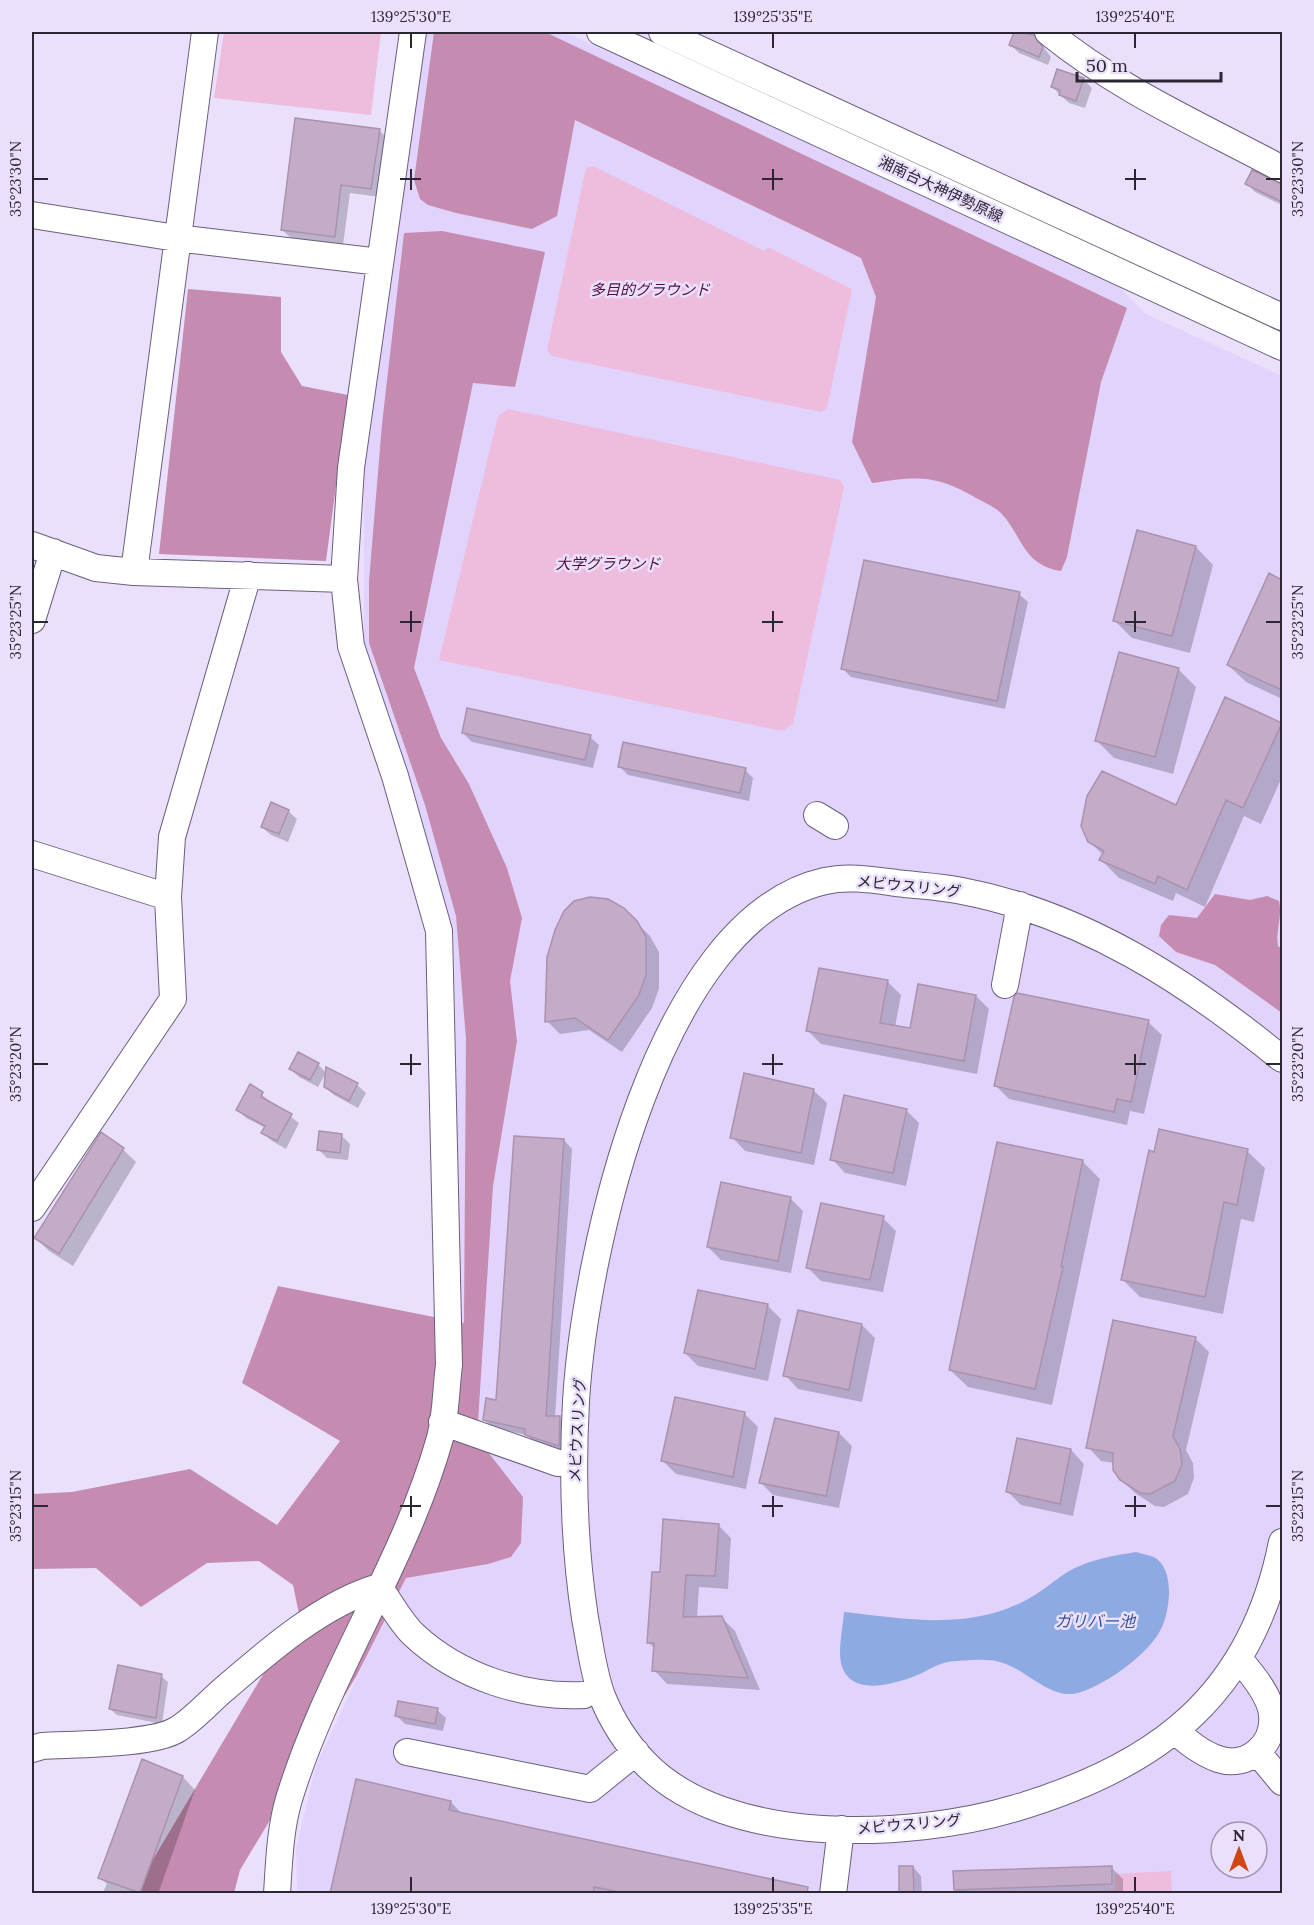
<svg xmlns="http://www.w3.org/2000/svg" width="1314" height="1925" viewBox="0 0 1314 1925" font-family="Lora,'Noto Sans JP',serif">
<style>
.built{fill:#e2d3fd;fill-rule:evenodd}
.green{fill:#eebcdc}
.forest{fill:#c58bb1}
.water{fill:#8eaae2}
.shadow{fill:#0003}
.building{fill:#c4abc8;stroke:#aa92ae;stroke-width:1.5}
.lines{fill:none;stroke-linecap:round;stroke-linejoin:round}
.minor-casing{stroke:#6b5f7d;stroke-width:28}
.minor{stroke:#fff;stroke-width:26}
.ticks{fill:none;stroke:#2b2633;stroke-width:2}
.labels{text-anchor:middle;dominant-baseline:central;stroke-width:5;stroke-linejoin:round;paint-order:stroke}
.street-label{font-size:15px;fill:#2b2633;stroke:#eae0fc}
.park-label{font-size:15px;font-style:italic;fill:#530c41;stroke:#eae0fc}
.water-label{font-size:16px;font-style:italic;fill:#345397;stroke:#eae0fc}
.neatline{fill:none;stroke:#2b2633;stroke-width:2}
.ticks-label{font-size:15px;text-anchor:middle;fill:#2b2633}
</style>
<rect width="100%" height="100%" fill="#eae0fc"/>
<path class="built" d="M418 32H564L1114 282 1146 314 1282 376V1893L297 1894 296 1848 316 1766 415 1553 459 1359 454 935 424 829 364 648V467ZM1221 1832H1257V1868H1221Z"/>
<path class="green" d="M224 32H381L371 115 214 98Z
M593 166 764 251 768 247 852 289 827 408 821 412 552 356 547 350 586 168Z
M508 409 840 480 844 487 793 724 782 731 439 660 498 416Z
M1171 1871 1172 1893H1040L1115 1890V1874Z"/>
<path class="forest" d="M434 32H545L1127 308 1101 382 1067 557 1061 571C1023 565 1023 537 1001 513 995 507 985 503 978 499 936 474 918 476 872 483L852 442 876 297 861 258 575 120 557 216 532 229 456 213 428 205 420 199 414 180Z
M442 231 545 252 515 387 473 383 414 668 441 738 469 784 507 868 522 918 510 981 517 1041 493 1186 477 1438 523 1497 521 1543 511 1557 488 1564 406 1578 357 1675 240 1870 234 1893H133L299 1614 293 1585 259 1561 207 1563 141 1607 96 1568 32 1569V1494L72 1492 190 1469 277 1525 340 1441 242 1383 278 1286 464 1323 466 1039 456 916 425 805 369 643V581L382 424 404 233Z
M188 289 281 297V352L302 386 348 395 326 561 159 554Z
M1215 894 1250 900 1267 896 1279 901C1283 917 1275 930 1278 946L1282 949V1013L1215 965 1176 952 1159 936 1161 925 1169 915 1197 918Z"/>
<path class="water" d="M1136 1552C1141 1554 1149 1555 1154 1557 1177 1570 1170 1618 1157 1636 1141 1659 1107 1683 1081 1692 1054 1702 1030 1673 1006 1664 991 1658 973 1660 957 1661 940 1661 930 1670 915 1676 891 1685 849 1697 841 1663 838 1648 843 1627 844 1612 907 1619 970 1631 1028 1599 1047 1589 1062 1572 1082 1565 1099 1558 1118 1555 1136 1552Z"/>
<path class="shadow" d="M1016 32 1033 36 1042 45 1051 57 1048 65 1019 53 1011 45Z
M1083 79 1092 88 1085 108 1069 103 1052 87Z
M379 130 388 139 380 197 350 193 343 245 291 238 282 230Z
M1247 184H1282V205L1255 192Z
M1196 547 1213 565 1190 653 1132 638 1115 621Z
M1269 575 1282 581V699L1246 682 1228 665Z
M1019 594 1028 602 1005 709 851 677 842 668Z
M1178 669 1196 687 1173 774 1114 758 1097 741Z
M1281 724 1282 777 1261 824 1244 816 1205 907 1176 893 1173 901 1119 878 1101 860 1103 855 1089 841 1177 807Z
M463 733 590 737 599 745 593 768 472 742Z
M619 766 745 770 753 778 749 801 628 775Z
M288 811 297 819 288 842 271 835 262 827Z
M623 909 650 936 659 952V989L652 1008 622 1052 589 1030 560 1034 547 1021Z
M888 982 901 995 895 1027 911 1030 976 996 989 1009 977 1074 821 1044 808 1031Z
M1148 1022 1162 1035 1144 1114 1130 1111 1127 1125 1009 1099 996 1086Z
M318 1064 326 1073 318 1087 299 1077 291 1069Z
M327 1069 357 1085 366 1093 358 1108 334 1095 325 1087Z
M250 1086 299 1123 286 1149 272 1141 263 1133 266 1128 246 1118 237 1109Z
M813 1090 827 1103 814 1165 745 1151 732 1137Z
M906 1110 919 1123 906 1186 845 1173 832 1159Z
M102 1134 112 1139 136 1162 73 1266 49 1251 36 1238Z
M341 1135 350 1144 348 1160 327 1158 318 1149Z
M564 1140 572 1149 555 1418 559 1417 568 1426 567 1453 535 1443 527 1435 493 1428 484 1420 498 1401Z
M1247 1151 1265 1168 1254 1222 1241 1219 1223 1314 1140 1297 1122 1279Z
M1083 1162 1100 1179 1052 1405 968 1387 950 1370Z
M790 1198 803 1211 791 1273 721 1260 708 1247Z
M883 1218 896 1231 883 1292 821 1281 808 1268Z
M768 1306 781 1319 768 1381 698 1366 685 1353Z
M862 1325 875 1338 862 1402 798 1389 785 1375Z
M1196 1339 1209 1352 1186 1450 1193 1463 1194 1478 1188 1494 1164 1507 1155 1506 1135 1493 1121 1479 1115 1463 1101 1461 1088 1447Z
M745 1414 758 1427 746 1489 676 1474 663 1461Z
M839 1433 852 1446 839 1508 773 1495 760 1482Z
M1071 1450 1084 1464 1073 1516 1021 1505 1008 1492Z
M718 1525 731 1538 728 1589 699 1587 697 1618H722L735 1631 760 1690 667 1684 654 1670 655 1649 648 1642 661 1574Z
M161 1676 168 1682 162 1724 117 1715 110 1709Z
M437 1710 446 1718 443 1731 405 1724 396 1715Z
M183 1777 195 1790 158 1894H102L107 1884 100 1878Z
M357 1781 451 1802 463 1815 789 1884 799 1894H331Z
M900 1867H913L921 1876 922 1894H901Z
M1111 1867 1123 1879V1894H959L955 1890Z"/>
<path class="building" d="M1014 32 1034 35 1043 47 1039 57 1009 45Z
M1057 69 1084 78 1076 101 1059 95 1060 90 1051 87Z
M295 118 380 129 371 189 341 185 335 237 281 230Z
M1252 170 1282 184V202L1245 184Z
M1137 530 1196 546 1172 636 1113 621Z
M864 560 1020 592 997 701 841 669Z
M1269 573 1282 580V690L1227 665Z
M1119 652 1179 668 1155 757 1095 741Z
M1225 697 1282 723 1243 808 1226 800 1187 890 1158 876 1155 884 1099 860 1104 851 1088 842 1081 826 1087 796 1102 771 1176 805Z
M467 708 591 735 585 760 462 733Z
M623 742 746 768 740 793 618 767Z
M271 802 289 810 279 834 261 827Z
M590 897 608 899 624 908 637 921 646 937V975L639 995 608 1040 575 1018 545 1022 547 957 555 930 564 911 574 901Z
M819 968 888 980 880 1023 910 1028 918 984 976 995 964 1061 806 1031Z
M1017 993 1149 1020 1131 1102 1117 1099 1114 1112 994 1086 1014 997Z
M298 1052 319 1063 310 1080 289 1069Z
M326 1067 358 1083 349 1101 324 1087Z
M744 1073 814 1089 801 1153 730 1138Z
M250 1084 263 1092 261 1097 292 1114 277 1141 261 1133 265 1126 236 1110Z
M844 1095 907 1109 893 1173 830 1160Z
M1159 1129 1248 1149 1237 1205 1224 1202 1205 1297 1121 1280 1149 1150 1154 1152Z
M319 1131 342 1134 340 1153 317 1150Z
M101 1132 124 1148 59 1254 34 1238Z
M514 1136 564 1139 546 1416H560L559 1446 525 1435V1429L483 1420 486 1398 496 1400Z
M997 1142 1083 1160 1061 1266 1063 1267 1035 1389 949 1370Z
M721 1182 791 1197 778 1261 707 1247Z
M821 1203 884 1216 870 1280 806 1268Z
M698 1290 768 1304 755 1369 684 1353Z
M798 1310 862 1324 849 1390 783 1376Z
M1113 1320 1196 1337 1173 1436 1180 1449 1182 1464 1175 1481 1150 1494 1140 1493 1120 1480 1113 1470V1453L1086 1448Z
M675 1397 745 1412 733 1477 661 1461Z
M775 1418 839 1432 826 1496 759 1483Z
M1017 1438 1071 1449 1060 1504 1006 1492Z
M663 1519 719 1524 715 1576 686 1575 683 1617 722 1616 748 1678 652 1671 654 1643H647L652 1572H660Z
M118 1665 162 1674 156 1718 109 1709Z
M398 1701 438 1708 435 1724 395 1716Z
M142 1759 183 1776 140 1893 98 1878Z
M356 1779 451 1801 449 1810 808 1887 807 1893H624L594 1887 593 1893H330Z
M899 1866H913L914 1893H899Z
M1112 1866V1884L954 1890 953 1871Z"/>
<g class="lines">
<defs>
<path id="minor" d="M600 32 1282 347
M662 32 1282 317
M1048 32C1119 90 1202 126 1282 169
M32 215 176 238 380 262
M32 545 96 568 134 572 344 579
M134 572 205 32
M32 620 53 552
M817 815 835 826
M32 854 168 897
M1005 985 1020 905
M1282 1059C1188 982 1083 914 962 891 943 887 924 886 905 884 879 881 851 875 825 881 657 919 585 1255 576 1401 572 1474 574 1546 585 1618 590 1644 593 1672 602 1696 612 1721 627 1744 645 1763 727 1848 912 1839 1016 1808 1160 1765 1252 1694 1282 1542
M32 1208 173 999 168 897 172 837 248 575
M442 1422 558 1463H574
M379 1587C390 1602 401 1623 414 1635 459 1677 525 1698 584 1695
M1175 1731C1188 1742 1201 1753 1218 1759 1247 1769 1275 1745 1272 1715 1271 1697 1252 1674 1240 1660
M32 1749 42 1746C73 1744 154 1745 178 1729 194 1719 208 1703 223 1690 267 1652 323 1603 379 1587
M407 1752 590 1789 636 1752
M1258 1753 1282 1782
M277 1894C279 1863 280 1829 289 1799 327 1674 405 1563 440 1438 446 1415 446 1388 449 1365L439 931 395 776 351 646 344 579 351 468 413 32
M833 1894 841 1829"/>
</defs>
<use href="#minor" class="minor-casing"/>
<use href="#minor" class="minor"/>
</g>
<path class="ticks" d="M411 33V48M773 33V48M1135 33V48M411 169V190M773 169V190M1135 169V190M33 179H48M400 179H421M762 179H783M1125 179H1146M1266 179H1281M411 611V632M773 611V632M1135 611V632M33 622H48M400 622H421M762 622H783M1125 622H1146M1266 622H1281M411 1054V1075M773 1054V1075M1135 1054V1075M33 1064H48M400 1064H421M762 1064H783M1125 1064H1146M1266 1064H1281M411 1496V1517M773 1496V1517M1135 1496V1517M33 1506H48M400 1506H421M762 1506H783M1125 1506H1146M1266 1506H1281M411 1877V1892M773 1877V1892M1135 1877V1892"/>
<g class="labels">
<g class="street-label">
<text transform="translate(941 189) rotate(25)">湘南台大神伊勢原線</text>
<text transform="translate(909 886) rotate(6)">メビウスリング</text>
<text transform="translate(577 1430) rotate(-87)">メビウスリング</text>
<text transform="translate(909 1824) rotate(-5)">メビウスリング</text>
</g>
<g class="park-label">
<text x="650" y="289">多目的グラウンド</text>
<text x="608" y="563">大学グラウンド</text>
</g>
<g class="water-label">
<text x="1095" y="1621">ガリバー池</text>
</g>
</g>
<rect width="1314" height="1925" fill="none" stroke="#eae0fc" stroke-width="66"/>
<g transform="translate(1239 1850)"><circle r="28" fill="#eae0fc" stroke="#9e96ac" stroke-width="1.5"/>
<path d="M0-4.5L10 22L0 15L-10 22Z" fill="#cd4614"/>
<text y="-9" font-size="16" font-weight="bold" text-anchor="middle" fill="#2b2633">N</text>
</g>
<path d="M1077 72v9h144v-9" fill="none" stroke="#2b2633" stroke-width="3"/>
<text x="1086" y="72" font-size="18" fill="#2b2633" stroke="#eae0fc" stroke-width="4.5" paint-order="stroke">50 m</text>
<rect x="33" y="33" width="1248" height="1859" class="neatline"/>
<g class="ticks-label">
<text x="411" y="22">139°25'30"E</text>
<text x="773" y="22">139°25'35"E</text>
<text x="1135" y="22">139°25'40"E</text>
<text transform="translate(16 179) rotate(-90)" y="5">35°23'30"N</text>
<text transform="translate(1298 179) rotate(-90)" y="5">35°23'30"N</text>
<text transform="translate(16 622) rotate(-90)" y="5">35°23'25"N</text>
<text transform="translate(1298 622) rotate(-90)" y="5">35°23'25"N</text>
<text transform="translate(16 1064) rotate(-90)" y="5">35°23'20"N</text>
<text transform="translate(1298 1064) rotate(-90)" y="5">35°23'20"N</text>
<text transform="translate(16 1506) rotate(-90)" y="5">35°23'15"N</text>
<text transform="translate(1298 1506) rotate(-90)" y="5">35°23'15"N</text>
<text x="411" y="1914">139°25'30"E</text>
<text x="773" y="1914">139°25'35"E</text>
<text x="1135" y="1914">139°25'40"E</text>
</g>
</svg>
